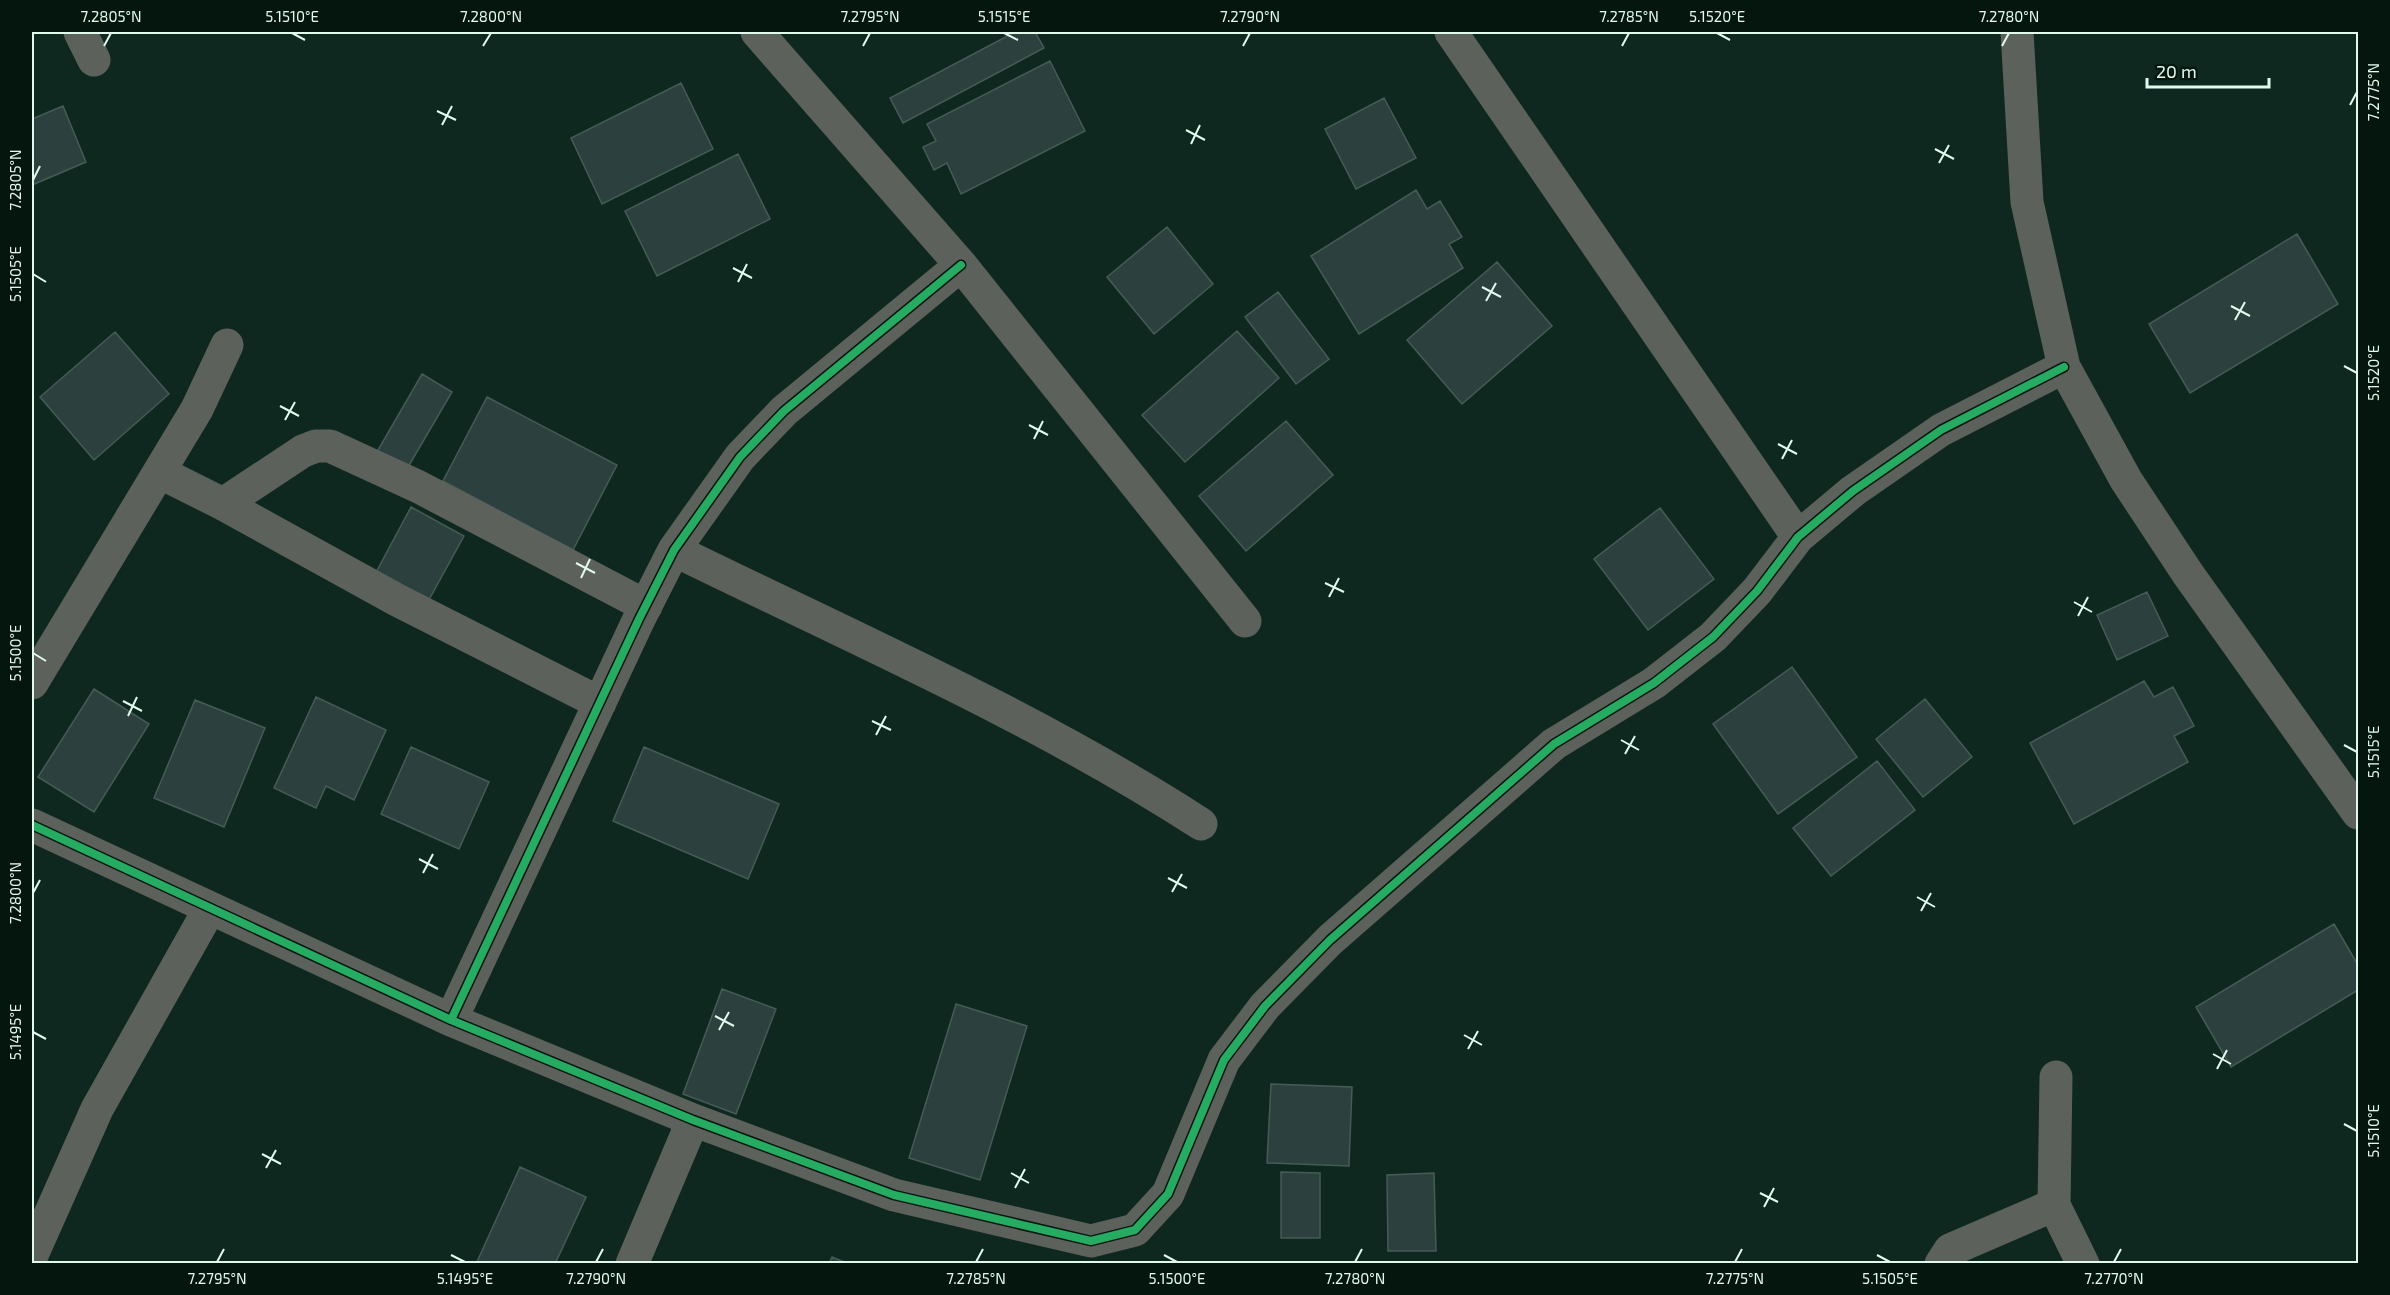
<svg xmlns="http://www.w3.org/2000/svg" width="2390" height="1295" viewBox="0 0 2390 1295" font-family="'Exo 2',sans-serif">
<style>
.building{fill:#2c413d;stroke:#465b56;stroke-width:1.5}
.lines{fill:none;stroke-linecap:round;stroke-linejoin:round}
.minor{stroke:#5d615c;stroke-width:33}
.cycleway-casing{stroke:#05160f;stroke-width:11}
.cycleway{stroke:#26ab63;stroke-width:8}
.ticks{fill:none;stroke:#e2f9ee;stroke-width:2}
.neatline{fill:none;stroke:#e2f9ee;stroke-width:2}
.ticks-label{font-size:15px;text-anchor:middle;fill:#e2f9ee}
</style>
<rect width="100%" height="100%" fill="#0e2820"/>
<path class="building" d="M1015 32H1035L1044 48 903 123 890 98Z
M1050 61 1085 131 961 194 947 163 934 170 923 147 936 141 927 124Z
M681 83 713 149 602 204 571 138Z
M1384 98 1416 158 1356 189 1325 129Z
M63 106 86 162 32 185V119Z
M738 154 770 219 657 276 625 211Z
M1416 190 1427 209 1440 201 1462 237 1449 244 1463 268 1359 334 1311 256Z
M1167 227 1213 284 1154 334 1107 277Z
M2297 234 2338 304 2190 393 2149 324Z
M1497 262 1552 326 1462 404 1407 340Z
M1278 292 1329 359 1296 384 1245 317Z
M1237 331 1279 378 1185 462 1142 415Z
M115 332 169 394 94 460 40 397Z
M422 374 452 392 404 474 374 457Z
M487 397 617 465 573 550 443 481Z
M1286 421 1333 475 1246 551 1199 496Z
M411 507 464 536 425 607 373 578Z
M1660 508 1714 579 1648 630 1594 559Z
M2147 592 2168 636 2117 660 2097 615Z
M1792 667 1857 757 1778 814 1713 724Z
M2144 681 2154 697 2173 687 2194 726 2174 736 2188 762 2074 824 2030 743Z
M94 689 149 724 94 812 38 777Z
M316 697 386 730 354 800 326 786 316 808 274 788Z
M1925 699 1972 757 1923 797 1876 739Z
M195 700 265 728 224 827 154 798Z
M411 747 489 782 459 849 381 814Z
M644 747 779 804 748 879 613 821Z
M1877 761 1915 810 1831 876 1793 828Z
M2334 924 2358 965V990L2231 1067 2196 1007Z
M722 989 776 1009 736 1114 683 1094Z
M956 1004 1027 1026 980 1180 909 1158Z
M1271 1084 1352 1087 1349 1166 1267 1163Z
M520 1167 586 1197 555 1264H476Z
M1281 1172 1320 1173V1238H1281Z
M1434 1173 1436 1251H1388L1387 1175Z
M832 1257 849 1264H829Z"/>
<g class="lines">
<path class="minor" d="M80 32 94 60
M757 32 961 265 1245 621
M1451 32 1798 537
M2017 32 2027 202 2064 367 2126 480 2188 574 2358 813
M159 472 223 504 397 600 600 703
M223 504 303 451 316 446H330L419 487 646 606
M674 550C851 637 1036 717 1201 824
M32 683 197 409 227 345
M32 825 451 1020 693 1120 894 1195 1091 1241 1135 1230 1168 1194 1224 1060 1265 1006 1330 940 1554 744 1654 683 1713 637 1757 591 1798 537 1853 491 1941 430 2064 367
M451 1020 639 619 674 550 740 457 784 411 961 265
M2056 1077 2054 1205 2083 1264
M32 1255 97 1109 210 908
M632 1264 693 1120
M1941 1264 1950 1250 2054 1205"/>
<defs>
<path id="cycleway" d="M32 825 451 1020 693 1120 894 1195 1091 1241 1135 1230 1168 1194 1224 1060 1265 1006 1330 940 1554 744 1654 683 1713 637 1757 591 1798 537 1853 491 1941 430 2064 367
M451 1020 639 619 674 550 740 457 784 411 961 265"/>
</defs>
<use href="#cycleway" class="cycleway-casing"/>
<use href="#cycleway" class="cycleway"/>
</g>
<path class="ticks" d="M292 33 305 40M1004 33 1018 40M1717 33 1730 40M104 46 111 33M483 46 491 33M863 46 870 33M1243 46 1250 33M1622 46 1629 33M2002 46 2009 33M2350 105 2357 92M437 111 456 120M442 125 452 106M1186 130 1205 140M1191 144 1200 125M1935 149 1954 159M1939 163 1949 145M33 180 40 166M733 268 752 278M33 274 46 282M738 282 747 264M1482 287 1501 297M1486 301 1496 283M2231 306 2250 316M2235 320 2245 302M2344 366 2357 373M280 406 299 416M285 420 295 402M1029 425 1048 435M1034 439 1043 421M1778 444 1797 454M1782 459 1792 440M576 563 595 573M581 578 590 559M1325 583 1344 592M1329 597 1339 578M2074 602 2092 612M2078 616 2088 597M33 653 46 661M123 701 142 711M128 716 137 697M872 721 891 730M876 735 886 716M1621 740 1639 750M2344 745 2357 752M1625 754 1635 736M419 859 438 869M423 873 433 854M1168 878 1187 888M1172 892 1182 874M33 893 40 880M1917 897 1935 907M1921 911 1931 893M715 1016 734 1026M719 1030 729 1012M33 1032 46 1039M1464 1035 1482 1045M1468 1049 1478 1031M2213 1054 2231 1064M2217 1069 2227 1050M2344 1124 2357 1131M262 1154 281 1164M266 1168 276 1150M1011 1173 1029 1183M1015 1188 1025 1169M1760 1193 1778 1202M1764 1207 1774 1188M451 1255 465 1262M1164 1255 1177 1262M1877 1255 1890 1262M217 1262 224 1249M596 1262 603 1249M976 1262 983 1249M1355 1262 1362 1249M1735 1262 1742 1249M2114 1262 2121 1249"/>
<rect width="2390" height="1295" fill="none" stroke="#05160f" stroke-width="66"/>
<path d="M2147 78v9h122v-9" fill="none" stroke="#e2f9ee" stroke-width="3"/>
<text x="2156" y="78" font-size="18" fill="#e2f9ee" stroke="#05160f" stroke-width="4.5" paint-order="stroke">20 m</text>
<rect x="33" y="33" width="2324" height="1229" class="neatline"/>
<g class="ticks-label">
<text x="111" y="22">7.2805°N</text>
<text x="292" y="22">5.1510°E</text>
<text x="491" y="22">7.2800°N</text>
<text x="870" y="22">7.2795°N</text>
<text x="1004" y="22">5.1515°E</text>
<text x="1250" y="22">7.2790°N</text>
<text x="1629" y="22">7.2785°N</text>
<text x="1717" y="22">5.1520°E</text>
<text x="2009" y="22">7.2780°N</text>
<text transform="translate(2374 92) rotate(-90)" y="5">7.2775°N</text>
<text transform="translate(16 180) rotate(-90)" y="5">7.2805°N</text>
<text transform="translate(16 274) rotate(-90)" y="5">5.1505°E</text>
<text transform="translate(2374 373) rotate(-90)" y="5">5.1520°E</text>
<text transform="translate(16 653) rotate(-90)" y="5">5.1500°E</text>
<text transform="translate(2374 752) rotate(-90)" y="5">5.1515°E</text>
<text transform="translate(16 893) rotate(-90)" y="5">7.2800°N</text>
<text transform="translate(16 1032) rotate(-90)" y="5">5.1495°E</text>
<text transform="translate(2374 1131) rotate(-90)" y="5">5.1510°E</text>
<text x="217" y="1284">7.2795°N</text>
<text x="465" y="1284">5.1495°E</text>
<text x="596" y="1284">7.2790°N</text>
<text x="976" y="1284">7.2785°N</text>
<text x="1177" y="1284">5.1500°E</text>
<text x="1355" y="1284">7.2780°N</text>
<text x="1735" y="1284">7.2775°N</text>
<text x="1890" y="1284">5.1505°E</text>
<text x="2114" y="1284">7.2770°N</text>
</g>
</svg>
